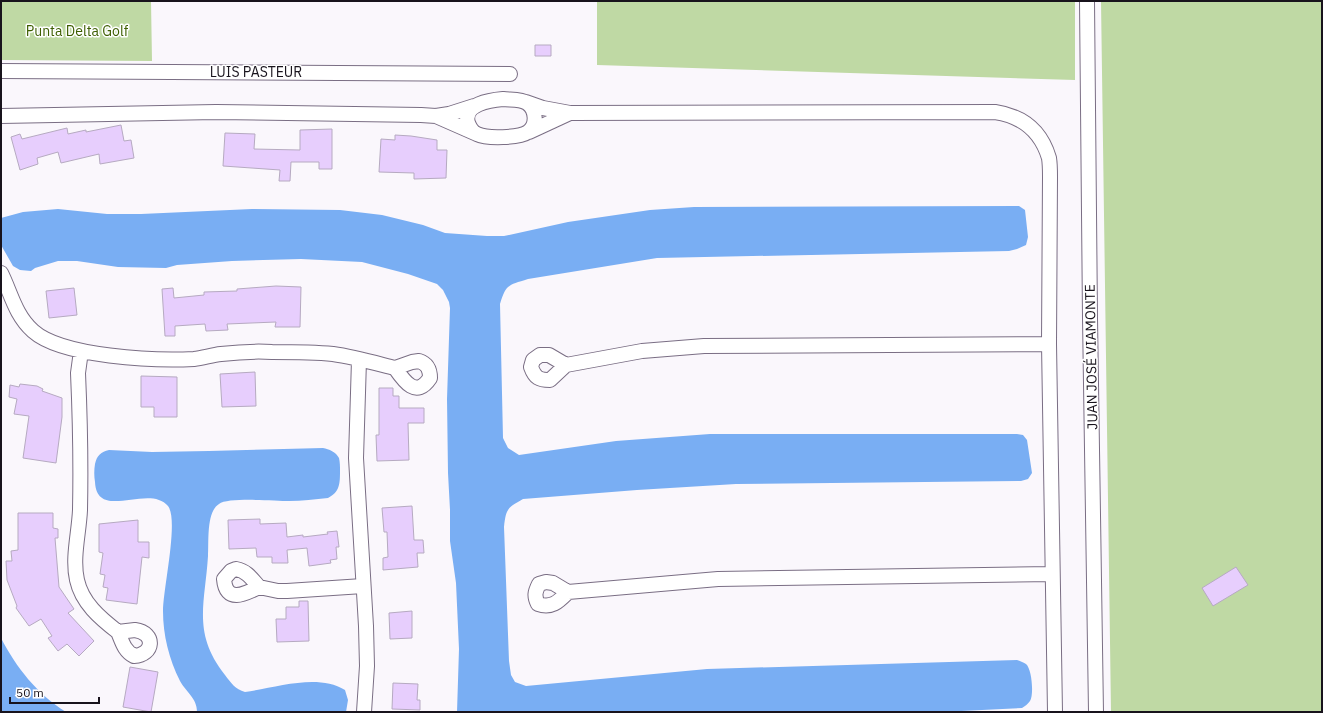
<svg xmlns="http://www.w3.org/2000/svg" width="1323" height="713" viewBox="0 0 1323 713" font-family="'IBM Plex Sans',sans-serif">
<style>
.green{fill:#bfd9a4}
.water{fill:#79aef3}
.building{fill:#e7cefd;stroke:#b6aac1}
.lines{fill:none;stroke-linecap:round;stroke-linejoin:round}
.minor-casing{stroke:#7a6e84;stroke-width:16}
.minor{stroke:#fff;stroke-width:14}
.labels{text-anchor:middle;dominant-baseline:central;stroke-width:3;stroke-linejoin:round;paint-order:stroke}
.park-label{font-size:14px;fill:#3d5e01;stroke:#fff}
.street-label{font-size:14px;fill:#18131c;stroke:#fff}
</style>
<rect width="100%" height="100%" fill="#faf7fc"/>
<path class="green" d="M1 1H151L152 61 1 60Z
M597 1H1075V80L597 65Z
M1101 1H1322V712H1111Z"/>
<path class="water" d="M1019 206 1025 210 1028 237 1026 245 1017 249 1009 251 657 258 528 279C509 285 506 284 500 304L503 438 508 448 519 455 616 441 710 434H1017L1023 435 1027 440 1032 473 1028 479 1021 481 736 484 637 490 523 499C507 508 506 509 504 527L509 661 511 675 515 682 526 686 707 669 1017 660C1020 661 1023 662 1026 664 1032 669 1034 695 1030 701 1028 704 1025 706 1022 708L941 712H457L459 649 456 583 450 541V510L448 473 447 399 450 308 449 302 443 290 437 284 408 274 362 262 301 259 232 261 177 265 166 268 118 267 77 261H58L35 268 31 271 20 270 13 266 1 245V218L23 212 58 209 107 214H141L252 209 340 210 382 215 423 225 445 233 487 236H504L568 222 650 210 694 207Z
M323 448C329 449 336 452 339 458 340 462 340 467 340 471 340 483 340 492 328 498 315 499 302 501 289 501 275 501 228 497 219 504 206 512 209 542 208 556 205 604 192 633 225 675 231 683 235 689 245 692 276 688 317 673 345 690L348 700 346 712H197C197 698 186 692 180 681 169 659 163 635 163 611 163 589 179 520 168 506 149 483 97 522 95 482 94 476 94 470 95 464 97 455 101 452 109 450L152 452 209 451Z
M1 638C16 667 37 694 66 712H1Z"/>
<path class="building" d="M535 45H551V56H535Z
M121 125 124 141 131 140 134 158 100 164 99 154 61 163 58 152 37 158 38 164 20 170 11 137 20 134 22 139 67 128 68 134 86 130V132Z
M332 129V169H319V162H291L290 181H279L280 170 223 166 225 133 255 134 254 149 300 150V130Z
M395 135 411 136 437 140V150H447L446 178 414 179V173L379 172 381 139 395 140Z
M276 286 301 287 300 327H275L276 322 227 324 228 330 206 331 205 324 175 326V336H165L162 289 173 288 174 298 204 295V292L237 291V289Z
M74 288 77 315 49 318 46 291Z
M255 372 256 406 222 407 220 374Z
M141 376 177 377V417H154V407H141Z
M20 384 37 386 43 389 42 391 62 398V417L56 463 23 458 29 416 14 414 17 399 9 397 10 385 19 387Z
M379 388H393V396H399V408H424V423H408L409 460 377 461 376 435H379Z
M412 506 414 540H423L424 553H417L418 567 383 570V558L388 557 387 532H384L382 508Z
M18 513H53V528L58 529V538H55L59 587 74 609 68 613 94 641 79 656 67 644 58 651 48 638 52 636 41 619 29 626 16 608 17 606 7 580 6 561H12L11 551 18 550Z
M260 519V524L286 523 287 537 303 535V537L328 534 327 532 337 531 339 547H336L337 559 330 560 331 563 309 566 307 548 287 550 288 563H272V557H257L256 548 229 549 228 520Z
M138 520V542H149V558L142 557 137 604 106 600 108 588 103 587 105 575 100 574 103 553 99 552V524Z
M1236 567 1248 585 1213 606 1202 588Z
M299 601H308L309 641 277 642 276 619H286V607H299Z
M412 611V638L390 639 389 613Z
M130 667 158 672 151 712 123 707Z
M393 683 418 684 417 700H420V710L392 709Z"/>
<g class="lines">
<defs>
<path id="minor" d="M1087 1 1090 318 1096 712
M1 71 510 74
M503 99C510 100 521 99 527 103 536 109 538 125 528 132 519 138 487 139 477 134 472 132 470 128 468 123 462 104 491 100 503 99Z
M526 102 543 108 570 113 995 112C1022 116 1041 131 1049 158 1050 164 1050 171 1050 177L1049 344 1055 712
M1 116 216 112 421 115 436 116 477 134
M436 116 449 114 474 106
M529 132 570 113
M1 273C11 293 15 315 33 331 62 357 155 361 194 359 203 358 212 355 221 354 238 352 255 351 272 352 293 352 313 352 333 354 354 357 375 363 395 368
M81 351 78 373C80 418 81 464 80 510 79 533 72 558 77 580 82 603 100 618 118 632
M540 355H549L566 365 550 380C539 380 535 378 531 367L533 360Z
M359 360 356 458 366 626 367 666 364 712
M419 361C428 364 430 370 430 378 416 399 404 381 395 368L412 362Z
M566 365 642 351 704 346 1049 344
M236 569C247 571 252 579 259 587 245 594 226 604 224 579L231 571Z
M546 582 553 583 568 592C559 601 552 609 538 604 534 596 535 592 539 584Z
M259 587 278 591H287L363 586
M568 592 718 579 1052 574
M135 630C156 633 154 655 134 656 124 651 122 641 118 632Z"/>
</defs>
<use href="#minor" class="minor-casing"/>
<use href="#minor" class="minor"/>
</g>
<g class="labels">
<g class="park-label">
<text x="77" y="31">Punta Delta Golf</text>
</g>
<g class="street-label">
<text x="256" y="72">LUIS PASTEUR</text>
<text transform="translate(1091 357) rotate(-91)">JUAN JOSÉ VIAMONTE</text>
</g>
</g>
<rect width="1323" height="713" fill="none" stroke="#18131c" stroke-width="4"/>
<path d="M10 697v6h89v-6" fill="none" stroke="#18131c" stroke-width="2"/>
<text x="16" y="697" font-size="12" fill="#18131c" stroke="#ffffff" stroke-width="3" paint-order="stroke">50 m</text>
</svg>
